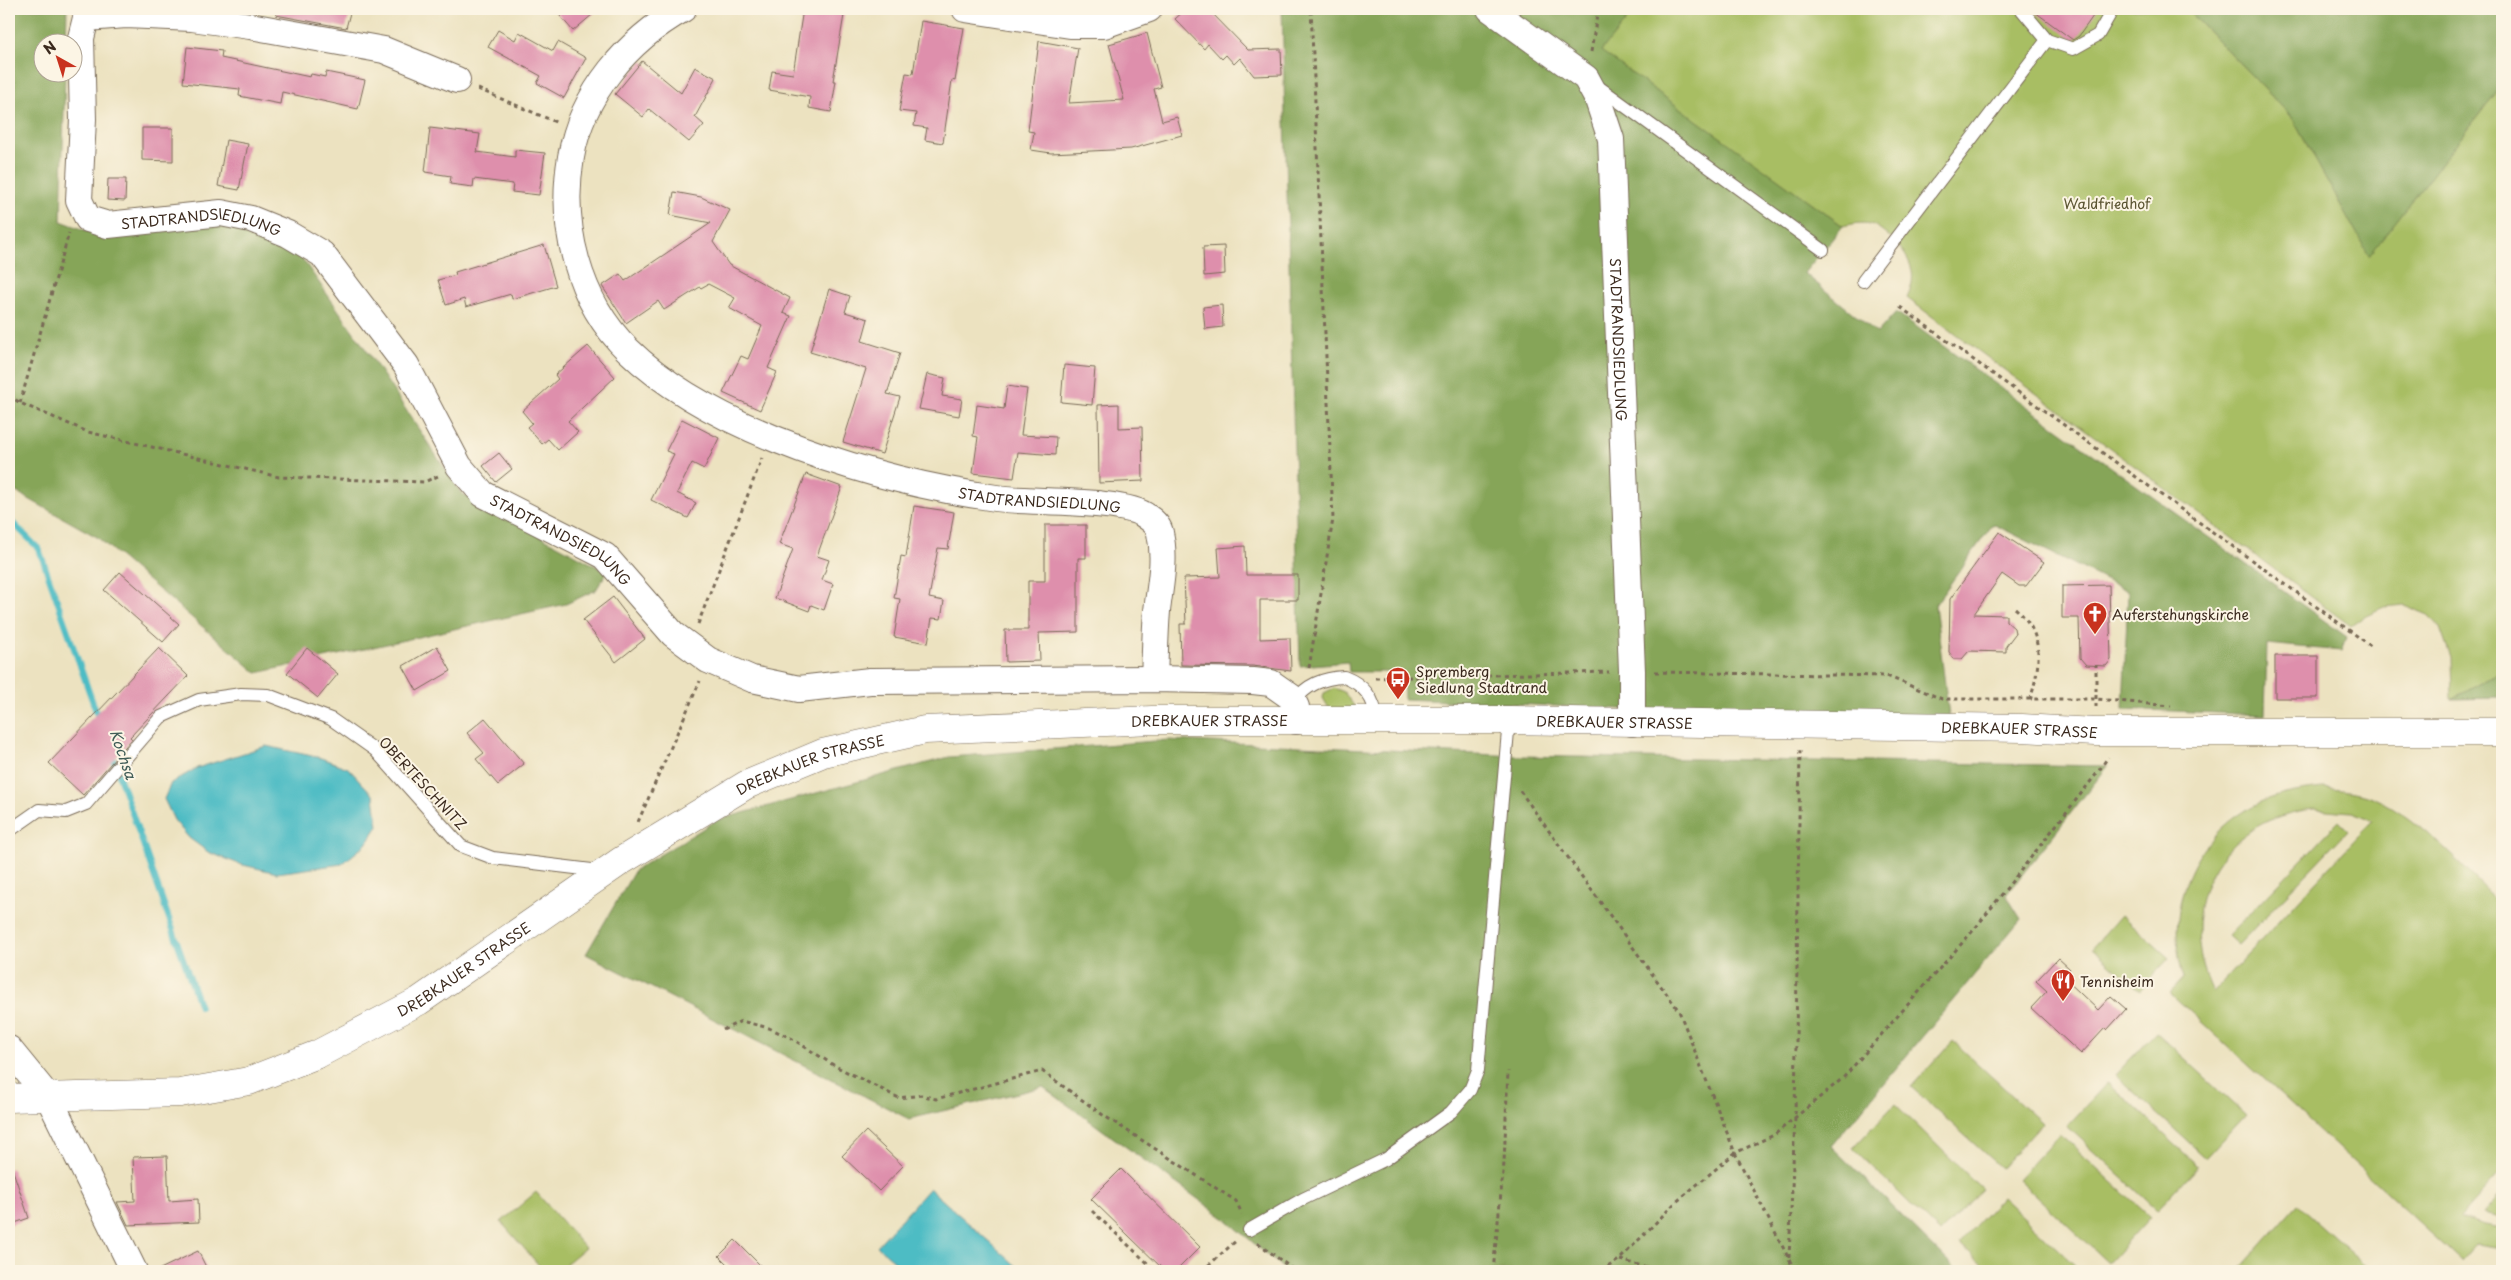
<svg xmlns="http://www.w3.org/2000/svg" width="2511" height="1280" viewBox="0 0 2511 1280" font-family="'Playpen Sans',sans-serif">
<style>
.green{fill:#a8be63;stroke:#727440;fill-rule:evenodd}
.forest{fill:#86a559;stroke:#60683c}
.water{fill:#4dbcc4;stroke:#447371}
.lines{fill:none;stroke-linecap:round;stroke-linejoin:round}
.stream{stroke:#4dbcc4;stroke-width:6}
.building{fill:#de8fac}
.service-casing{stroke:#796a57;stroke-width:14}
.minor-casing{stroke:#796a57;stroke-width:28}
.tertiary-casing{stroke:#796a57;stroke-width:29}
.path{stroke:#796a57;stroke-width:3;stroke-dasharray:4 4;stroke-linecap:butt}
.service{stroke:#fff;stroke-width:12}
.minor{stroke:#fff;stroke-width:26}
.tertiary{stroke:#fff;stroke-width:28}
.labels{text-anchor:middle;dominant-baseline:central;stroke-width:4;stroke-linejoin:round;paint-order:stroke}
.park-label{font-size:14px;fill:#5c5633;stroke:#fcf5e5}
.street-label{font-size:14px;fill:#3b2a1e;stroke:#fcf5e5}
.poi-label{font-size:14px;fill:#3b2a1e;stroke:#fcf5e5;text-anchor:start}
.water-label{font-size:15px;font-style:italic;fill:#415d58;stroke:#fcf5e5}
</style>
<rect width="100%" height="100%" fill="#fcf5e5"/>
<filter id="ink" filterUnits="userSpaceOnUse"><feTurbulence type="fractalNoise" baseFrequency=".02" numOctaves="2"/><feDisplacementMap in="SourceGraphic" scale="10" xChannelSelector="R" yChannelSelector="G"/><feConvolveMatrix kernelMatrix="1 2 1 2 8 2 1 2 1" color-interpolation-filters="sRGB"/></filter>
<filter id="wash" filterUnits="userSpaceOnUse"><feTurbulence type="fractalNoise" baseFrequency=".0096" numOctaves="4" result="noise"/><feDisplacementMap in="SourceGraphic" scale="20" xChannelSelector="R" yChannelSelector="G"/><feGaussianBlur stdDeviation="1.12" result="paint"/><feColorMatrix in="noise" values="0 0 0 0 0 0 0 0 0 0 0 0 0 0 0 0 0 1.4 0 .05"/><feComposite in="paint" operator="in"/></filter>
<g filter="url(#wash)">
<rect width="100%" height="100%" fill="#ece2c0"/>
<path class="green" d="M1636 9H2187L2291 116 2369 255 2502 85V671L2452 699 2451 658 2440 627 2426 614 2404 605 2384 607 2366 615 2351 626 1907 298C1919 273 1910 258 1892 239 1886 234 1878 226 1870 224 1861 222 1851 224 1843 226L1600 51Z
M1334 688 1344 692 1357 710H1330L1323 698 1324 693Z
M2323 788C2339 790 2357 791 2372 797 2421 819 2463 868 2502 905V1171L2459 1218 2485 1226 2502 1229V1249L2475 1245 2461 1261 2170 993 2184 978C2163 913 2191 837 2253 806 2275 794 2298 791 2323 788ZM2314 809 2352 812 2373 820 2213 992C2172 907 2219 818 2314 809Z
M2339 821 2348 830 2238 945 2228 936Z
M2121 915 2169 958 2140 990 2092 948Z
M2156 1032 2246 1115 2206 1158 2115 1075Z
M1953 1041 2042 1123 2001 1168 1911 1087Z
M2108 1082 2198 1166 2157 1210 2067 1126Z
M1895 1104 1982 1189 1940 1233 1853 1148Z
M2060 1134 2150 1217 2108 1263 2018 1179Z
M536 1192 585 1248 557 1271H544L501 1222Z
M2502 1193V1218L2483 1214Z
M2002 1197 2081 1271H1990L1959 1243Z
M2297 1204 2372 1271H2237Z"/>
<path class="forest" d="M9 9H67L66 42H42V72L65 73 61 221 104 237 225 219 287 237 367 351 461 493 607 572 596 590 566 604 257 673 97 537 9 488Z
M1282 9H1636L1601 51 1843 226 1804 273 1877 333 1896 312 2347 637 2342 651 2267 644 2265 715 2123 709 2128 591 1993 524 1935 605 1950 724 1404 699 1403 672H1349L1348 662 1300 666Z
M2187 9H2502V85L2369 256 2291 116Z
M2502 671V698L2452 699Z
M1168 740 1519 756 2108 766 2006 895 2021 919 1831 1146 1958 1271H1286L1227 1220 1043 1087 909 1119 586 954 635 870 717 820 949 757Z"/>
<path class="water" d="M266 746 321 758 348 768 374 796 378 826 366 844 342 864 277 873 239 864 208 852 189 838 174 820 164 799 171 783 197 768Z
M929 1188 1022 1271H973L972 1269 966 1271H906L877 1246Z"/>
<g class="lines">
<path class="stream" d="M9 519 39 549 99 720
M111 753 200 1007"/>
</g>
<g id="blocks">
<path class="building" d="M277 9H351L346 28 276 15Z
M554 9H599L573 31Z
M803 9H845L833 81H836L831 112 809 108 810 97 769 90 772 71 793 74Z
M1186 9H1208L1248 50 1281 49 1282 75 1254 76 1240 58 1234 64 1226 55 1222 59 1208 44 1204 49 1175 19Z
M2031 9H2098L2079 36 2073 40Z
M921 21 964 28 955 81 952 80 943 143 925 140 927 128 914 126 916 113 899 111 906 73 913 74Z
M498 30 515 40 519 32 553 51 558 42 586 58 564 98 537 83 541 76 488 47Z
M1147 33 1161 87 1154 89 1162 121 1177 117 1182 135 1131 149 1051 153 1031 150 1034 132 1028 131 1039 41 1078 48 1069 103 1124 100 1109 44Z
M187 47 222 51 221 58 310 77 311 74 325 77 326 72 365 80 358 109 282 92 280 104 239 96 240 89 183 83Z
M642 61 681 93 695 67 716 78 695 117 704 125 689 142 649 109 643 117 615 94Z
M142 128H173V161L142 160Z
M430 128 480 134 477 152 515 157V150L545 153 539 195 512 192 513 184 474 179 473 187 450 184 451 176 425 172Z
M226 140 248 144 239 190 218 186Z
M108 179H126L125 201 107 200Z
M674 192 701 197 730 210 713 242 729 265 790 298 783 313 791 316 768 368 777 372 760 410 723 393 741 356 748 359 762 326 729 308 735 298 708 284 701 288 700 287 664 310 658 301 626 323 602 286 620 274 625 281 711 223 670 215Z
M544 245 556 286 512 299 511 294 466 307 464 299 446 305 438 280 456 275 455 272Z
M1224 246 1225 274 1204 276 1203 247Z
M829 289 850 296 845 312 868 319 862 341 900 353 887 394 900 397 882 454 843 442 866 369 810 352Z
M1222 305 1223 327 1205 329 1203 307Z
M588 346 615 377 568 421 578 432 558 450 548 439 542 444 527 427 532 423 522 411 558 379 555 375Z
M1064 365 1095 368 1092 405 1061 402Z
M927 374 945 378 942 396 962 399 959 416 919 409Z
M1007 386 1027 389 1021 435 1056 437 1055 455 1018 452 1014 478 973 473 978 437 973 436 977 405 1004 409Z
M1119 404V428L1142 427 1143 481 1099 483 1098 405Z
M682 419 719 438 704 469 692 463 677 493 696 503 688 518 651 500 674 454 666 451Z
M499 453 512 469 496 482 483 466Z
M806 474 842 487 817 556 829 560 822 580 833 584 824 610 811 605 809 611 775 598 793 549 779 544Z
M914 506 954 512 948 549 938 548 929 598 944 601 941 619 932 618 928 643 894 637 900 599 894 598 901 556 906 557Z
M1045 525H1086V558H1078V632L1039 633 1040 661 1006 662 1005 630H1028V581H1045Z
M1999 532 2044 562 2026 586H2019L2002 574 1974 614 2006 615V621L2014 628 2015 634 2006 646V652L1969 651 1962 659H1954L1949 652 1950 599Z
M1245 546 1246 575H1298V600H1260V639L1290 638 1291 671 1253 666 1181 665 1180 624H1186L1184 578 1220 577 1218 548Z
M120 572 179 624 163 642 104 590Z
M2109 585 2111 660 2106 666 2086 665 2080 658 2079 618H2062V586Z
M613 597 645 639 616 662 583 620Z
M437 646 451 671 417 691 403 666Z
M159 648 188 676 130 737 132 739 83 795 49 763Z
M307 648 338 674 318 698 287 673Z
M2275 656H2318V698H2275Z
M485 718 524 764 498 785 476 759 484 753 467 733Z
M2058 958 2070 969 2063 977 2098 1010 2111 996 2126 1009 2107 1030 2105 1028 2081 1054 2031 1008 2047 991 2036 981Z
M866 1131 903 1166 879 1191 842 1156Z
M167 1156 169 1201 198 1199 199 1222 128 1225 117 1202 135 1201 133 1157Z
M12 1168 29 1218 9 1225V1169Z
M1121 1169 1200 1247 1176 1271H1165L1091 1199Z
M735 1240 766 1271H734L719 1256Z
M198 1251 208 1271H156Z"/>
</g>
</g>
<g filter="url(#ink)">
<use href="#blocks" fill-opacity="0" stroke="#796a57" stroke-width="1"/>
<g class="lines">
<defs>
<path id="service" d="M2021 9 2047 40 2073 49 2098 35 2113 9
M1596 85 1823 250
M1863 281 2047 40
M1294 701C1307 685 1322 678 1344 677 1363 684 1376 699 1376 720
M9 831 39 810 66 812 86 804 161 717 199 700 241 694 268 695 331 719 375 750 461 846 493 858 600 871
M1249 1230 1303 1199 1386 1159 1451 1112 1470 1090 1478 1070 1509 720"/>
<g id="minor">
<path id="s1" d="M683 9C628 40 582 93 571 157 559 225 578 301 628 350 712 432 881 482 996 498 1028 503 1125 499 1146 516 1152 520 1159 526 1160 533 1166 559 1160 585 1157 611 1155 634 1155 657 1154 679"/>
<path d="M965 9 1070 25H1104L1149 9"/>
<path id="s2" d="M1490 9 1586 78 1598 100 1611 139 1632 671V723"/>
<path id="s3" d="M457 80 384 50 250 26 192 18 126 15 86 18 81 38 83 119 79 200 88 219 108 225 221 213 251 219 288 234 322 254 406 365 459 466 483 494 605 556 673 634 708 660 752 679 799 689 870 681 1154 679 1253 681 1271 683 1291 697 1296 707V721"/>
<path d="M9 1049 49 1098 134 1271"/>
</g>
<g id="tertiary">
<path id="s4" d="M9 1098 180 1093 249 1081 318 1054 419 1001 621 861 746 785 823 753 925 730 1152 720H1509L2022 728 2095 732H2502"/>
</g>
</defs>
<use href="#service" class="service-casing"/>
<use href="#minor" class="minor-casing"/>
<use href="#tertiary" class="tertiary-casing"/>
<path class="path" d="M1591 52 1598 9
M478 89 558 123
M1900 307 2371 646
M9 395 20 403 88 432 279 477 424 482 438 476
M20 403 69 233
M2015 608C2046 635 2040 665 2030 701
M698 624 762 458
M1309 668 1333 519 1311 9
M1655 672 1887 676 1942 699H2096L2171 706
M1375 678 1609 672
M2096 707V665
M1520 791 1679 1011 1735 1153 1795 1271
M638 822 700 681
M723 1030 741 1021 769 1028 791 1038 835 1066 899 1098 921 1095 936 1099 1042 1071 1103 1115 1236 1201 1242 1214
M1092 1211 1156 1271
M1258 1243 1295 1271
M1789 1258 1795 1118 1800 747
M1620 1260 1661 1271
M1202 1271 1237 1240
M1493 1271 1504 1163 1508 1071
M1601 1271 1619 1260 1675 1203 1735 1153 1774 1135 1843 1078 1977 926 2098 772 2108 757"/>
<use href="#service" class="service"/>
<use href="#minor" class="minor"/>
<use href="#tertiary" class="tertiary"/>
</g>
</g>
<defs>
<symbol id="church-pin" viewBox="-11 -11 22 30"><path d="M0 17L-7.5 6A9.5 9.5 0 1 1 7.5 6Z" fill="#c8321e" stroke="#fcf5e5"/><path d="M-1.2-6h2.4v3.5h3.3v2.4h-3.3V6h-2.4V-.1h-3.3v-2.4h3.3Z" fill="#fff"/></symbol>
<symbol id="bus-pin" viewBox="-11 -11 22 30"><path d="M0 17L-7.5 6A9.5 9.5 0 1 1 7.5 6Z" fill="#c8321e" stroke="#fcf5e5"/><path d="M-5-6H5V4H4V6H2V4H-2V6H-4V4H-5ZM-3.5-4V0h7V-4ZM-3.5 1.2v1.5H-2V1.2ZM2 1.2v1.5H3.5V1.2Z" fill="#fff"/></symbol>
<symbol id="restaurant-pin" viewBox="-11 -11 22 30"><path d="M0 17L-7.5 6A9.5 9.5 0 1 1 7.5 6Z" fill="#c8321e" stroke="#fcf5e5"/><path d="M-5-6h1v4h1v-4h1v4h1v-4h1v5L-1.5 .5V6h-2V.5L-5-1ZM5-6V6H3V1.5H1.5Q1.5-4 5-6Z" fill="#fff"/></symbol>
</defs>
<g fill-rule="evenodd">
<use href="#church-pin" x="2081" y="600" width="28" height="38"/>
<use href="#bus-pin" x="1384" y="665" width="28" height="38"/>
<use href="#restaurant-pin" x="2049" y="967" width="28" height="38"/>
</g>
<g class="labels">
<g class="park-label">
<text x="2107" y="203">Waldfriedhof</text>
</g>
<g class="street-label">
<text stroke="none"><textPath href="#s3" startOffset="699">STADTRANDSIEDLUNG</textPath></text>
<text stroke="none"><textPath href="#s2" startOffset="385">STADTRANDSIEDLUNG</textPath></text>
<text stroke="none"><textPath href="#s1" startOffset="846">STADTRANDSIEDLUNG</textPath></text>
<text stroke="none"><textPath href="#s3" startOffset="1209">STADTRANDSIEDLUNG</textPath></text>
<text stroke="none"><textPath href="#s4" startOffset="1294">DREBKAUER STRASSE</textPath></text>
<text stroke="none"><textPath href="#s4" startOffset="1699">DREBKAUER STRASSE</textPath></text>
<text stroke="none"><textPath href="#s4" startOffset="2104">DREBKAUER STRASSE</textPath></text>
<text stroke="none"><textPath href="#s4" startOffset="889">DREBKAUER STRASSE</textPath></text>
<text transform="translate(423 783) rotate(47)">OBERTESCHNITZ</text>
<text stroke="none"><textPath href="#s4" startOffset="484">DREBKAUER STRASSE</textPath></text>
</g>
<g class="poi-label">
<text x="2112" y="614">Auferstehungskirche</text>
<text x="1416" y="671">Spremberg<tspan x="1416" dy="16">Siedlung Stadtrand</tspan></text>
<text x="2080" y="981">Tennisheim</text>
</g>
<g class="water-label">
<text transform="translate(124 754) rotate(71)">Kochsa</text>
</g>
</g>
<rect width="2511" height="1280" fill="none" stroke="#fcf5e5" stroke-width="30"/>
<g transform="translate(58 58) rotate(321)"><circle r="24" fill="#fcf5e5" stroke="#afa495"/>
<path d="M0-4L9 19L0 12L-9 19Z" fill="#c8321e"/>
<text y="-8" font-size="14" font-weight="bold" text-anchor="middle" fill="#3b2a1e">N</text>
</g>
</svg>
